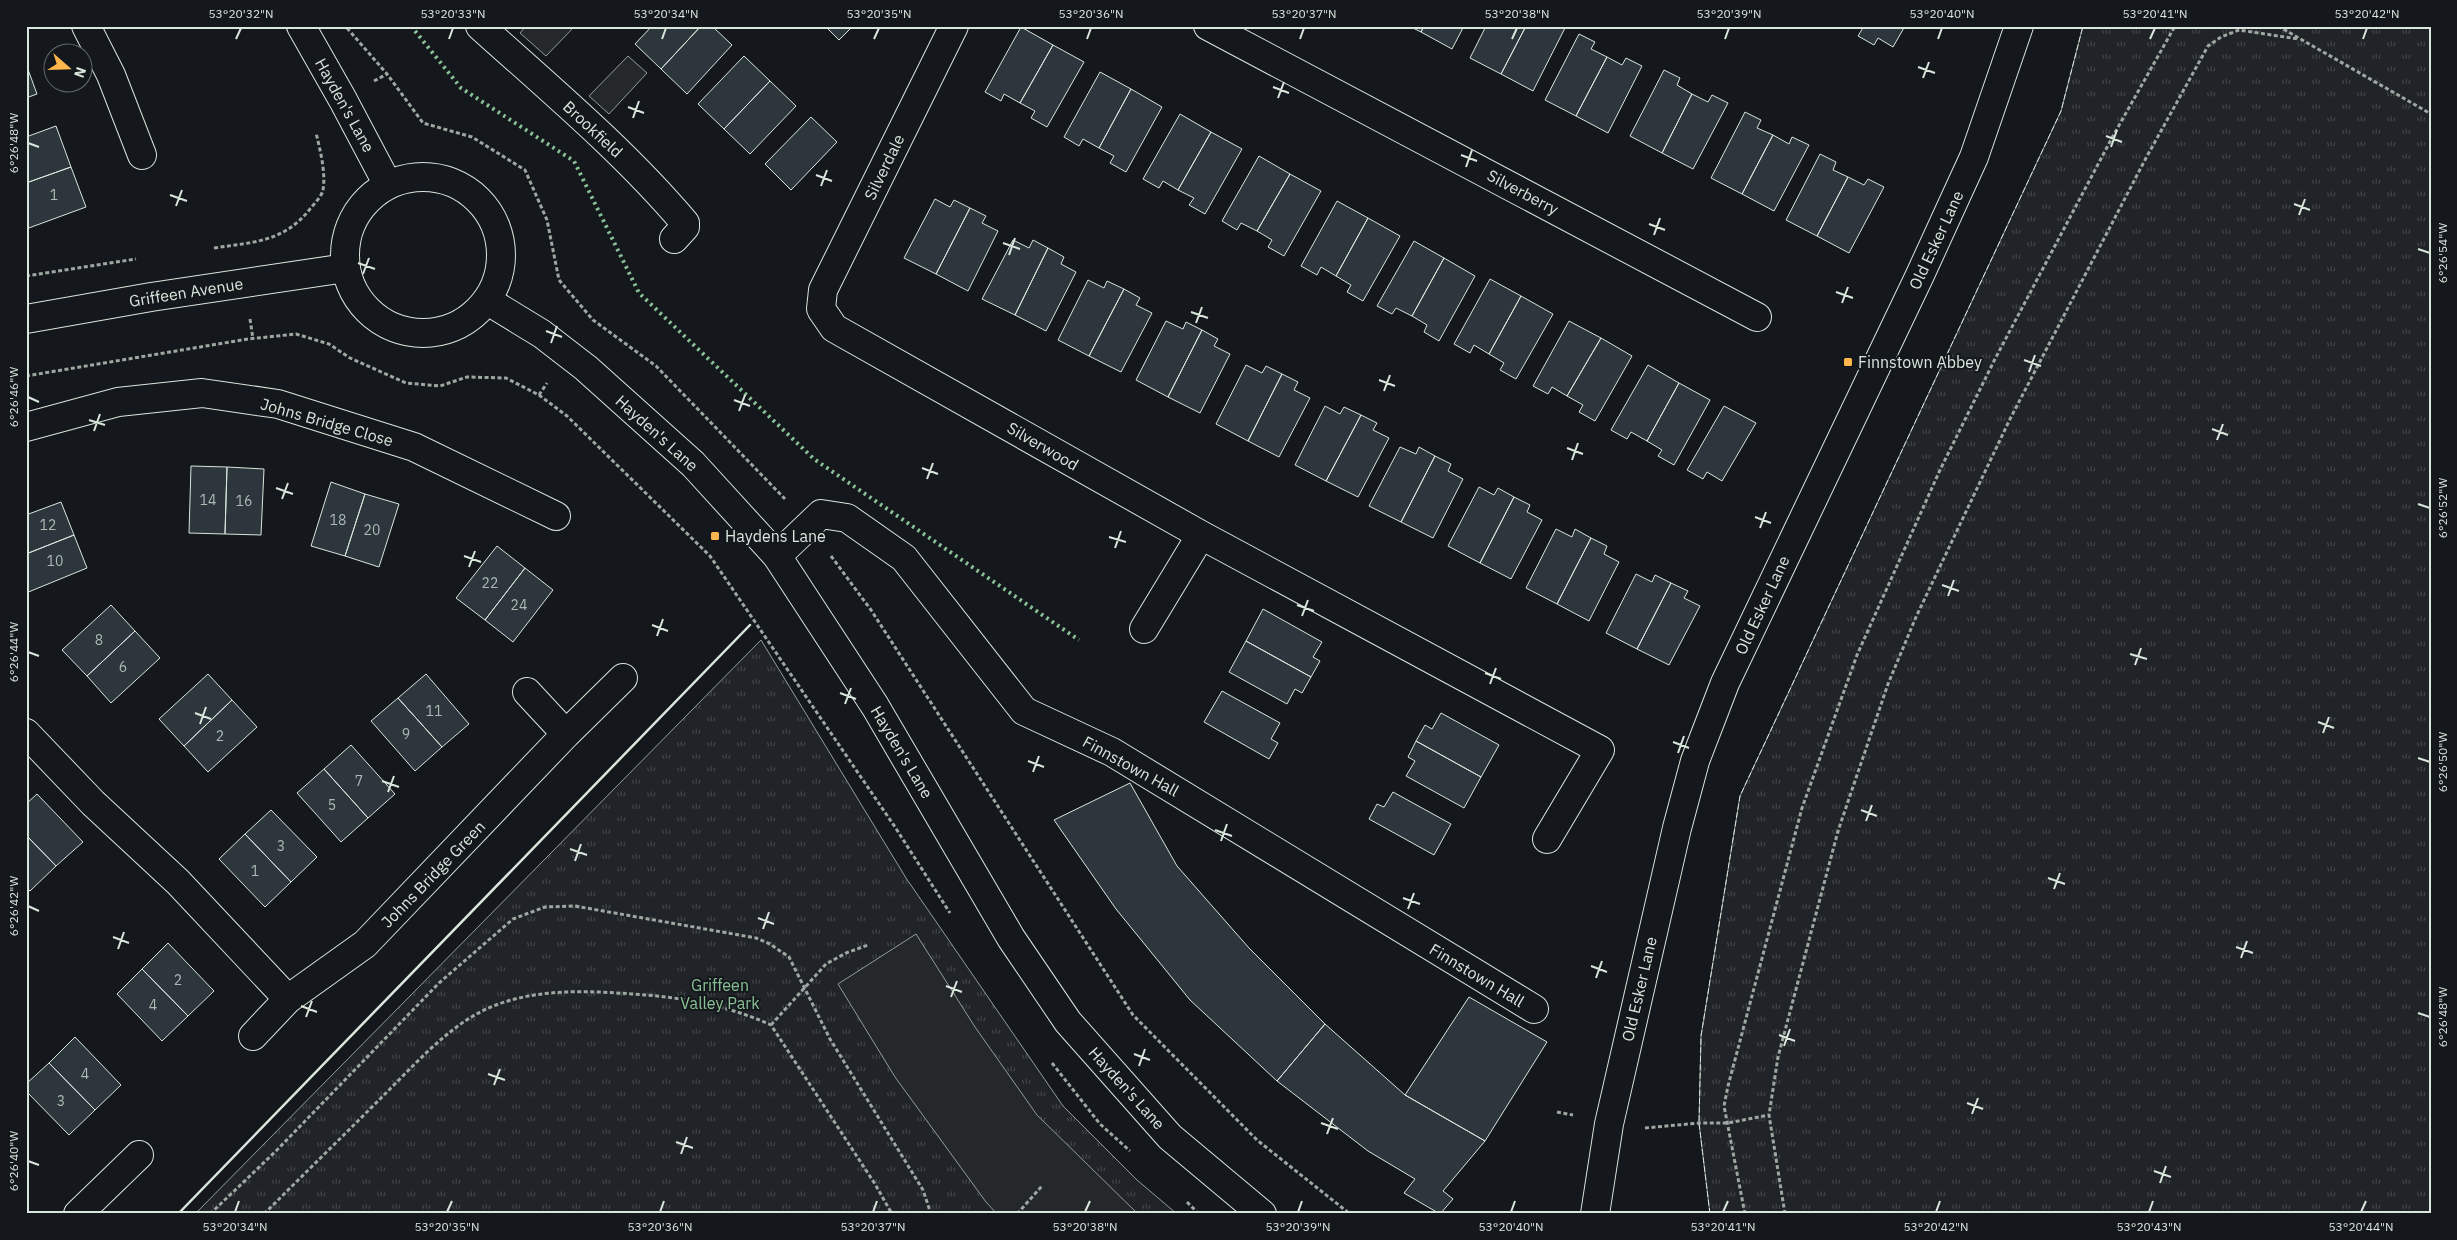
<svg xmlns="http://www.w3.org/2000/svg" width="2457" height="1240" viewBox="0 0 2457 1240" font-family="'IBM Plex Sans',sans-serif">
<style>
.park{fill:url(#park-tufts);stroke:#939e99}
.parking{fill:#24282b;stroke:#939e99}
.building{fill:#2c363c;stroke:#d8e6dc}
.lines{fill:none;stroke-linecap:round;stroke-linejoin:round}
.minor-casing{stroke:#d8e6dc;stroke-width:30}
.tertiary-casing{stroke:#d8e6dc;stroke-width:30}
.path{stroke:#9da8a2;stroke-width:3;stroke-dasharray:4 2.5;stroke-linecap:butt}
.minor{stroke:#14181c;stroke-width:28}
.tertiary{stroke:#14181c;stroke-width:28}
.hedge{stroke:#8ac095;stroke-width:4;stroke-dasharray:2.5 4;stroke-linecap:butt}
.fence{stroke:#d8e6dc;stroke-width:1;stroke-dasharray:6 2.5;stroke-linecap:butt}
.wall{stroke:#d8e6dc;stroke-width:2.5}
.ticks{fill:none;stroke:#d8e6dc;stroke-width:2}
.poi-dot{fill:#ffb74d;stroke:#14181c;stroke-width:2}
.labels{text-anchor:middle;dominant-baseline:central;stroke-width:4;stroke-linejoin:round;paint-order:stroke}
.number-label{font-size:14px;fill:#adbab4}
.street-label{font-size:16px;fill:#d8e6dc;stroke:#14181c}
.poi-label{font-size:16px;fill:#d8e6dc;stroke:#14181c;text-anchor:start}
.park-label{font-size:16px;fill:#8ac095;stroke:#14181c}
.neatline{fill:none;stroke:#d8e6dc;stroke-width:2}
.ticks-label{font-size:12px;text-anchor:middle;fill:#d8e6dc}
</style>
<defs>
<pattern id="park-tufts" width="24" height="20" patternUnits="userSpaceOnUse" patternTransform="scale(1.25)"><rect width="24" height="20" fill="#202428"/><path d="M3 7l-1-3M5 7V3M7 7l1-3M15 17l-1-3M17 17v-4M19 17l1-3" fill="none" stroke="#404447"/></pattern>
</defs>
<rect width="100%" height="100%" fill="#14181c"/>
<path class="park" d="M2083 26H2431V1214H1710L1699 1123 1701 1036 1740 796 2061 111Z
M761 640 906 878 1063 1106 1137 1180 1177 1214H195Z"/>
<path class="parking" d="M526 26H575L546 56 520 33Z
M628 56 647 73 609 114 589 96Z
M916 934 975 1027 1037 1115 1138 1214H997L986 1202 895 1077 838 984Z"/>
<path class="building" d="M652 26H701L661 69 635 44Z
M701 26H712L732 45 687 94 661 69Z
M825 26H853L839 40Z
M1409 26H1424L1421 32Z
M1424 26H1464L1452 49 1421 32Z
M1486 26H1526L1501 74 1470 58Z
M1526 26H1566L1533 91 1501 74Z
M1864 26H1905L1893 47 1878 38 1874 45 1858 36Z
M1021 27 1053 45 1020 103 1004 94 1001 101 985 92Z
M1579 34 1595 42 1591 49 1607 57 1576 116 1545 100Z
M1053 45 1084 62 1047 127 1031 118 1035 111 1020 103Z
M744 56 770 81 724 129 698 104Z
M1607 57 1622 65 1626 58 1642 66 1608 133 1576 116Z
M26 64 37 94 26 98Z
M1664 70 1680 78 1677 85 1692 94 1662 153 1630 136Z
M1100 72 1131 89 1099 148 1083 139 1079 146 1064 137Z
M770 81 796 106 750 154 724 129Z
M1131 89 1162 107 1126 172 1110 163 1114 156 1099 148Z
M1692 94 1708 102 1712 95 1728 103 1693 169 1662 153Z
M1745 112 1761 120 1757 128 1773 135 1742 194 1711 178Z
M1180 114 1211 132 1178 190 1163 181 1159 188 1143 179Z
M811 117 837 142 791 190 765 164Z
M56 126 71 167 26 183V137Z
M1211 132 1242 149 1205 214 1189 205 1194 198 1178 190Z
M1773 135 1789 144 1792 137 1809 145 1774 211 1742 194Z
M1820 154 1836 162 1833 170 1848 177 1817 236 1786 220Z
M1259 156 1290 174 1257 231 1241 223 1237 230 1222 221Z
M71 167 86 207 26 229V183Z
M1290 174 1321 191 1284 256 1268 247 1272 240 1257 231Z
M1848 177 1864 185 1868 179 1884 187 1849 253 1817 236Z
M935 199 950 207 954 200 970 208 936 274 904 258Z
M1337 201 1368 218 1336 276 1321 267 1317 275 1301 266Z
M970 208 986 216 982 223 998 231 968 291 936 274Z
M1368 218 1400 236 1363 301 1347 292 1351 285 1336 276Z
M1013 240 1029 248 1033 240 1048 248 1015 315 982 299Z
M1414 241 1444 258 1412 316 1396 308 1392 314 1377 306Z
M1048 248 1064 257 1061 264 1076 272 1046 331 1015 315Z
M1444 258 1475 276 1439 341 1424 332 1427 325 1412 316Z
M1490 279 1521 296 1489 354 1474 345 1470 353 1454 344Z
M1088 280 1104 288 1107 281 1124 289 1089 356 1058 340Z
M1124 289 1140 298 1136 305 1152 313 1121 372 1089 356Z
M1521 296 1553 314 1516 379 1500 370 1504 363 1489 354Z
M1166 321 1183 329 1186 322 1202 330 1168 397 1136 380Z
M1569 321 1601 338 1567 396 1552 387 1548 394 1533 386Z
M1202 330 1218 339 1214 346 1230 354 1200 413 1168 397Z
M1601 338 1632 356 1595 421 1579 412 1583 405 1567 396Z
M1246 365 1262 373 1266 366 1282 374 1248 441 1216 424Z
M1648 365 1679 383 1647 441 1631 432 1627 439 1611 430Z
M1282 374 1298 382 1294 390 1310 398 1279 457 1248 441Z
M1679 383 1710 400 1674 465 1658 456 1662 450 1647 441Z
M1325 406 1340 414 1344 407 1361 415 1326 481 1295 465Z
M1724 406 1756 423 1722 481 1707 472 1703 479 1687 470Z
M1361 415 1377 423 1373 430 1389 438 1358 497 1326 481Z
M1400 447 1416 454 1419 447 1435 456 1401 522 1369 506Z
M1435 456 1451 464 1448 471 1463 479 1433 538 1401 522Z
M191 466 227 467 225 534 189 533Z
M227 467 264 469 261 535 225 534Z
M331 482 365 494 345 556 311 546Z
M1479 487 1494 495 1498 488 1514 497 1480 563 1448 546Z
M365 494 399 504 379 567 345 556Z
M1514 497 1530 505 1527 512 1542 520 1511 579 1480 563Z
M61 502 74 535 26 554V515Z
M1556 529 1572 537 1575 529 1591 538 1557 604 1526 588Z
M74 535 87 568 26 593V554Z
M1591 538 1607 546 1604 554 1619 562 1589 621 1557 604Z
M497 546 525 568 485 620 456 598Z
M525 568 553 590 513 642 485 620Z
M1636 574 1652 582 1655 575 1671 583 1637 649 1606 633Z
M1671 583 1688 591 1684 598 1700 606 1669 665 1637 649Z
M111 605 135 631 87 676 62 650Z
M1263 609 1322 642 1313 657 1320 661 1311 677 1246 641Z
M135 631 160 658 111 703 87 676Z
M1246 641 1311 677 1302 693 1295 689 1287 704 1229 672Z
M208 674 232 700 184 746 159 719Z
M426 674 469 724 442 747 398 698Z
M1222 691 1280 723 1271 739 1278 743 1269 759 1204 722Z
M398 698 442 747 415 771 371 721Z
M232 700 257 727 208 772 184 746Z
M1441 713 1499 745 1481 777 1416 741 1425 725 1432 729Z
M1416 741 1481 777 1464 808 1406 776 1415 761 1408 757Z
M351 745 395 794 368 818 324 769Z
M324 769 368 818 341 842 297 793Z
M1130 783 1177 866 1249 948 1325 1024 1277 1081 1190 1000 1116 909 1054 820Z
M1393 792 1451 824 1434 855 1369 819 1377 804 1384 807Z
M37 794 83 842 56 866 26 835V804Z
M271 810 317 857 291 882 245 834Z
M245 834 291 882 265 907 219 859Z
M26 835 56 866 30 891 26 887Z
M168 943 214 991 188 1016 142 969Z
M142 969 188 1016 162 1041 117 994Z
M1469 997 1547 1042 1485 1141 1405 1095Z
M1325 1024 1405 1095 1485 1141 1443 1191 1453 1199 1440 1214 1404 1193 1415 1179 1368 1151 1277 1081Z
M75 1037 121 1085 95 1110 49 1063Z
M49 1063 95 1110 69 1135 26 1091V1084Z"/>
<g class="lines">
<defs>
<path id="minor" d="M86 26 111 75 142 155
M301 26 343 100 388 185
M480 26C550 89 624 151 685 223V227L674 239
M954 26 823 290 821 309 834 328 1201 535 1600 750 1547 839
M1208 26 1757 317
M26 427 118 402 202 393 278 404 414 447 556 516
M777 556 821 514 847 518 904 558 1024 711 1112 752 1534 1009
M1144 629 1201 535
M527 692 566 734
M26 733 93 803 178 882 288 999 365 944 566 734 623 678
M253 1036 288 999
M78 1214 139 1155"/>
<path id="tertiary" d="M345 255a78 78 0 1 1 156 0a78 78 0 1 1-156 0Z
M488 301 542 334 586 368 693 464 777 556 875 706 1011 938 1068 1022 1170 1137 1262 1214
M26 319 151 297 346 268
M1595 1214 1609 1124 1677 828 1695 761 1725 683 1920 275 1974 157 2019 26"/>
</defs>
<use href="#minor" class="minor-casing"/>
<use href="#tertiary" class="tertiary-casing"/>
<path class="path" d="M2278 26 2431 114
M347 28 387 74 423 123 472 137 525 170 547 220 559 280 593 320 656 366 785 499
M374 81 387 74
M214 248C254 242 284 242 310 209 314 204 322 196 323 190 326 173 320 149 316 133
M26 276 136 259
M250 319 253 339
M26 376 248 339 296 334 329 344 350 358 406 383 440 386 467 377 506 378 539 395 567 416 710 556 895 827 950 913
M539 395 547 383
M831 556 871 610 1133 1015 1257 1140 1350 1214
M771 1025 826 964 846 953 868 945
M1052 1063 1100 1124 1130 1151
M1557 1112 1573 1115
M1645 1128 1699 1123H1728L1769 1115
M1187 1202 1199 1214
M210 1214 276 1151 439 983 513 919 545 907 575 906 756 938 770 944 789 957 830 1039 923 1190 931 1214
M264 1214C304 1174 345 1134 385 1094 412 1067 441 1035 473 1016 521 988 579 990 632 994 681 997 727 1005 771 1025L875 1184 892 1214
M1017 1214 1042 1186
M1745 1214 1724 1106 1728 1086 1802 808 1857 655 1940 470 1995 359 2113 136 2175 26
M1785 1214 1769 1115 1778 1057 1838 831 1888 684 1916 617 2010 419 2146 158 2208 46 2221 37 2239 30 2298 39"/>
<use href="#minor" class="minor"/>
<use href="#tertiary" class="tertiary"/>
<path class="hedge" d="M411 26 461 88 574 161 639 293 814 459 1079 640"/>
<path class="fence" d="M1710 1214 1699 1123 1701 1036 1740 796 2061 111 2083 26"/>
<path class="wall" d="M178 1214 750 625"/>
</g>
<path class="ticks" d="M236 39 241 28M449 39 453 28M662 39 666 28M874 39 879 28M1087 39 1091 28M1300 39 1304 28M1512 39 1517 28M1725 39 1729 28M1938 39 1942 28M2150 39 2155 28M2363 39 2367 28M1918 67 1935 73M1923 78 1929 62M1273 87 1289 93M1278 98 1284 82M628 107 644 113M633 118 639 101M2106 136 2122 142M28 143 39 147M2111 147 2117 130M1461 155 1477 161M1466 167 1472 150M816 175 832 181M821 186 827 170M170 195 187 201M2294 204 2310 210M176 206 182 190M2299 215 2305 199M1649 224 1665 230M1654 235 1660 218M1003 243 1020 249M2418 249 2430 253M1009 255 1015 238M358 263 375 269M363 274 369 258M1836 292 1853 298M1842 303 1848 287M1191 312 1208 318M1196 323 1202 307M546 331 562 337M551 343 557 326M2024 360 2041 366M2029 372 2035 355M1379 380 1395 386M1384 391 1390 375M28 397 39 402M734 400 750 406M739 411 745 395M89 420 105 425M2212 429 2228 435M94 431 100 414M2217 440 2223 424M1567 448 1583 454M1572 460 1578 443M922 468 938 474M927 479 933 463M276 488 293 494M282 499 288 483M2418 504 2430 508M1755 517 1771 523M1760 528 1766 512M1109 537 1126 542M1115 548 1121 531M464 556 481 562M469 567 475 551M1942 585 1959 591M1948 596 1954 580M1297 605 1314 611M1302 616 1308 600M652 625 668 631M657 636 663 619M28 652 39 656M2130 654 2147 659M2135 665 2141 648M1485 673 1501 679M1490 684 1496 668M840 693 856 699M845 704 851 688M195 713 211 719M2318 722 2334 728M200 724 206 707M2323 733 2329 717M1673 742 1689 748M1678 753 1684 736M2418 758 2430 762M1028 761 1044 767M1033 772 1039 756M382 781 399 787M388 792 394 776M1861 810 1877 816M1866 821 1872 805M1215 830 1232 836M1221 841 1227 824M570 849 587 855M575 861 581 844M2048 878 2065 884M2054 889 2060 873M1403 898 1420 904M28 906 39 911M1408 909 1414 893M758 918 774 924M763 929 769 912M113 937 129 943M2236 947 2253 953M118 949 124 932M2241 958 2247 941M1591 966 1607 972M1596 978 1602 961M946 986 962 992M951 997 957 981M301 1006 317 1012M2418 1013 2430 1017M306 1017 312 1001M1779 1035 1795 1041M1784 1046 1790 1029M1134 1054 1150 1060M1139 1066 1145 1049M488 1074 505 1080M494 1085 500 1069M1967 1103 1983 1109M1972 1114 1978 1098M1321 1123 1338 1129M1327 1134 1333 1118M676 1142 693 1148M681 1154 687 1137M28 1161 39 1165M2154 1171 2171 1177M2160 1183 2166 1166M235 1212 239 1201M447 1212 452 1201M660 1212 664 1201M873 1212 877 1201M1085 1212 1090 1201M1298 1212 1302 1201M1511 1212 1515 1201M1723 1212 1728 1201M1936 1212 1940 1201M2149 1212 2153 1201M2361 1212 2366 1201"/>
<g class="poi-dot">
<rect x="1843" y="357" width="10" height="10" rx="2.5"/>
<rect x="710" y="531" width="10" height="10" rx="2.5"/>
</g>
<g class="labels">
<g class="number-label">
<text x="54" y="195">1</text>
<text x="208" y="500">14</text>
<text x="244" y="501">16</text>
<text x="338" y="520">18</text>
<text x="48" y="525">12</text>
<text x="372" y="530">20</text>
<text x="55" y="561">10</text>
<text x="490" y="583">22</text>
<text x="519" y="605">24</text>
<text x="99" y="640">8</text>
<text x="123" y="667">6</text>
<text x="434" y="711">11</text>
<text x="406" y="734">9</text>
<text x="220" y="736">2</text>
<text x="359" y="781">7</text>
<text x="332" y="805">5</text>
<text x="281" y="846">3</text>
<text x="255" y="871">1</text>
<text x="178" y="980">2</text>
<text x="153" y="1005">4</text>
<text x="85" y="1074">4</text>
<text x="61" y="1101">3</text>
</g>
<g class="street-label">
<text transform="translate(345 105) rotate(61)">Hayden's Lane</text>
<text transform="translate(593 129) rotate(43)">Brookfield</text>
<text transform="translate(884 167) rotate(-64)">Silverdale</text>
<text transform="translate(1523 192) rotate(28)">Silverberry</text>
<text transform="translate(1936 240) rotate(-65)">Old Esker Lane</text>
<text transform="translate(186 292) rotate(-9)">Griffeen Avenue</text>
<text transform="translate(327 422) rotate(16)">Johns Bridge Close</text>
<text transform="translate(657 433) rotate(42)">Hayden's Lane</text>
<text transform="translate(1043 446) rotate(30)">Silverwood</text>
<text transform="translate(1762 605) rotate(-65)">Old Esker Lane</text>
<text transform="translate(902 752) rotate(59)">Hayden's Lane</text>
<text transform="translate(1131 766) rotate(29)">Finnstown Hall</text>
<text transform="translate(433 874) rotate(-46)">Johns Bridge Green</text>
<text transform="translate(1477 975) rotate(31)">Finnstown Hall</text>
<text transform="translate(1639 989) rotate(-77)">Old Esker Lane</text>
<text transform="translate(1127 1088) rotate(48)">Hayden's Lane</text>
</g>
<g class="poi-label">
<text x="1858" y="362">Finnstown Abbey</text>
<text x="725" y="536">Haydens Lane</text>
</g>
<g class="park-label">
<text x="720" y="985">Griffeen<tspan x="720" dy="18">Valley Park</tspan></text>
</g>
</g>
<rect width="2457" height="1240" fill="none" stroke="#14181c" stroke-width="55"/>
<g transform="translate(68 68) rotate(110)"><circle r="24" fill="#14181c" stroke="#626a69"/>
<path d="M0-4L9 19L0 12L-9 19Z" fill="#ffb74d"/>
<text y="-8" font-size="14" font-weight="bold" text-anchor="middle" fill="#d8e6dc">N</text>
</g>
<rect x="28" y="28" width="2402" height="1184" class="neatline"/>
<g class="ticks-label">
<text x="241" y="18">53°20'32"N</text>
<text x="453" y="18">53°20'33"N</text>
<text x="666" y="18">53°20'34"N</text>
<text x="879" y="18">53°20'35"N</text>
<text x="1091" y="18">53°20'36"N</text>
<text x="1304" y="18">53°20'37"N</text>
<text x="1517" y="18">53°20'38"N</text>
<text x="1729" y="18">53°20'39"N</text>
<text x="1942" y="18">53°20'40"N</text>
<text x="2155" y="18">53°20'41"N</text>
<text x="2367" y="18">53°20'42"N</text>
<text transform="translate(14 143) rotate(-90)" y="4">6°26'48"W</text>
<text transform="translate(2443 253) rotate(-90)" y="4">6°26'54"W</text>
<text transform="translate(14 397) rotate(-90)" y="4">6°26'46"W</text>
<text transform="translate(2443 508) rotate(-90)" y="4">6°26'52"W</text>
<text transform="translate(14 652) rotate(-90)" y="4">6°26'44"W</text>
<text transform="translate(2443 762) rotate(-90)" y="4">6°26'50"W</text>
<text transform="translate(14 906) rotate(-90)" y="4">6°26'42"W</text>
<text transform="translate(2443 1017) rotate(-90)" y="4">6°26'48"W</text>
<text transform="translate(14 1161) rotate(-90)" y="4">6°26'40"W</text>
<text x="235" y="1231">53°20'34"N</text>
<text x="447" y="1231">53°20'35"N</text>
<text x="660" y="1231">53°20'36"N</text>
<text x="873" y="1231">53°20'37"N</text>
<text x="1085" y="1231">53°20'38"N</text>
<text x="1298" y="1231">53°20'39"N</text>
<text x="1511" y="1231">53°20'40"N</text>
<text x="1723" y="1231">53°20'41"N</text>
<text x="1936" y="1231">53°20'42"N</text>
<text x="2149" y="1231">53°20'43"N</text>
<text x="2361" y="1231">53°20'44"N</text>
</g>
</svg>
